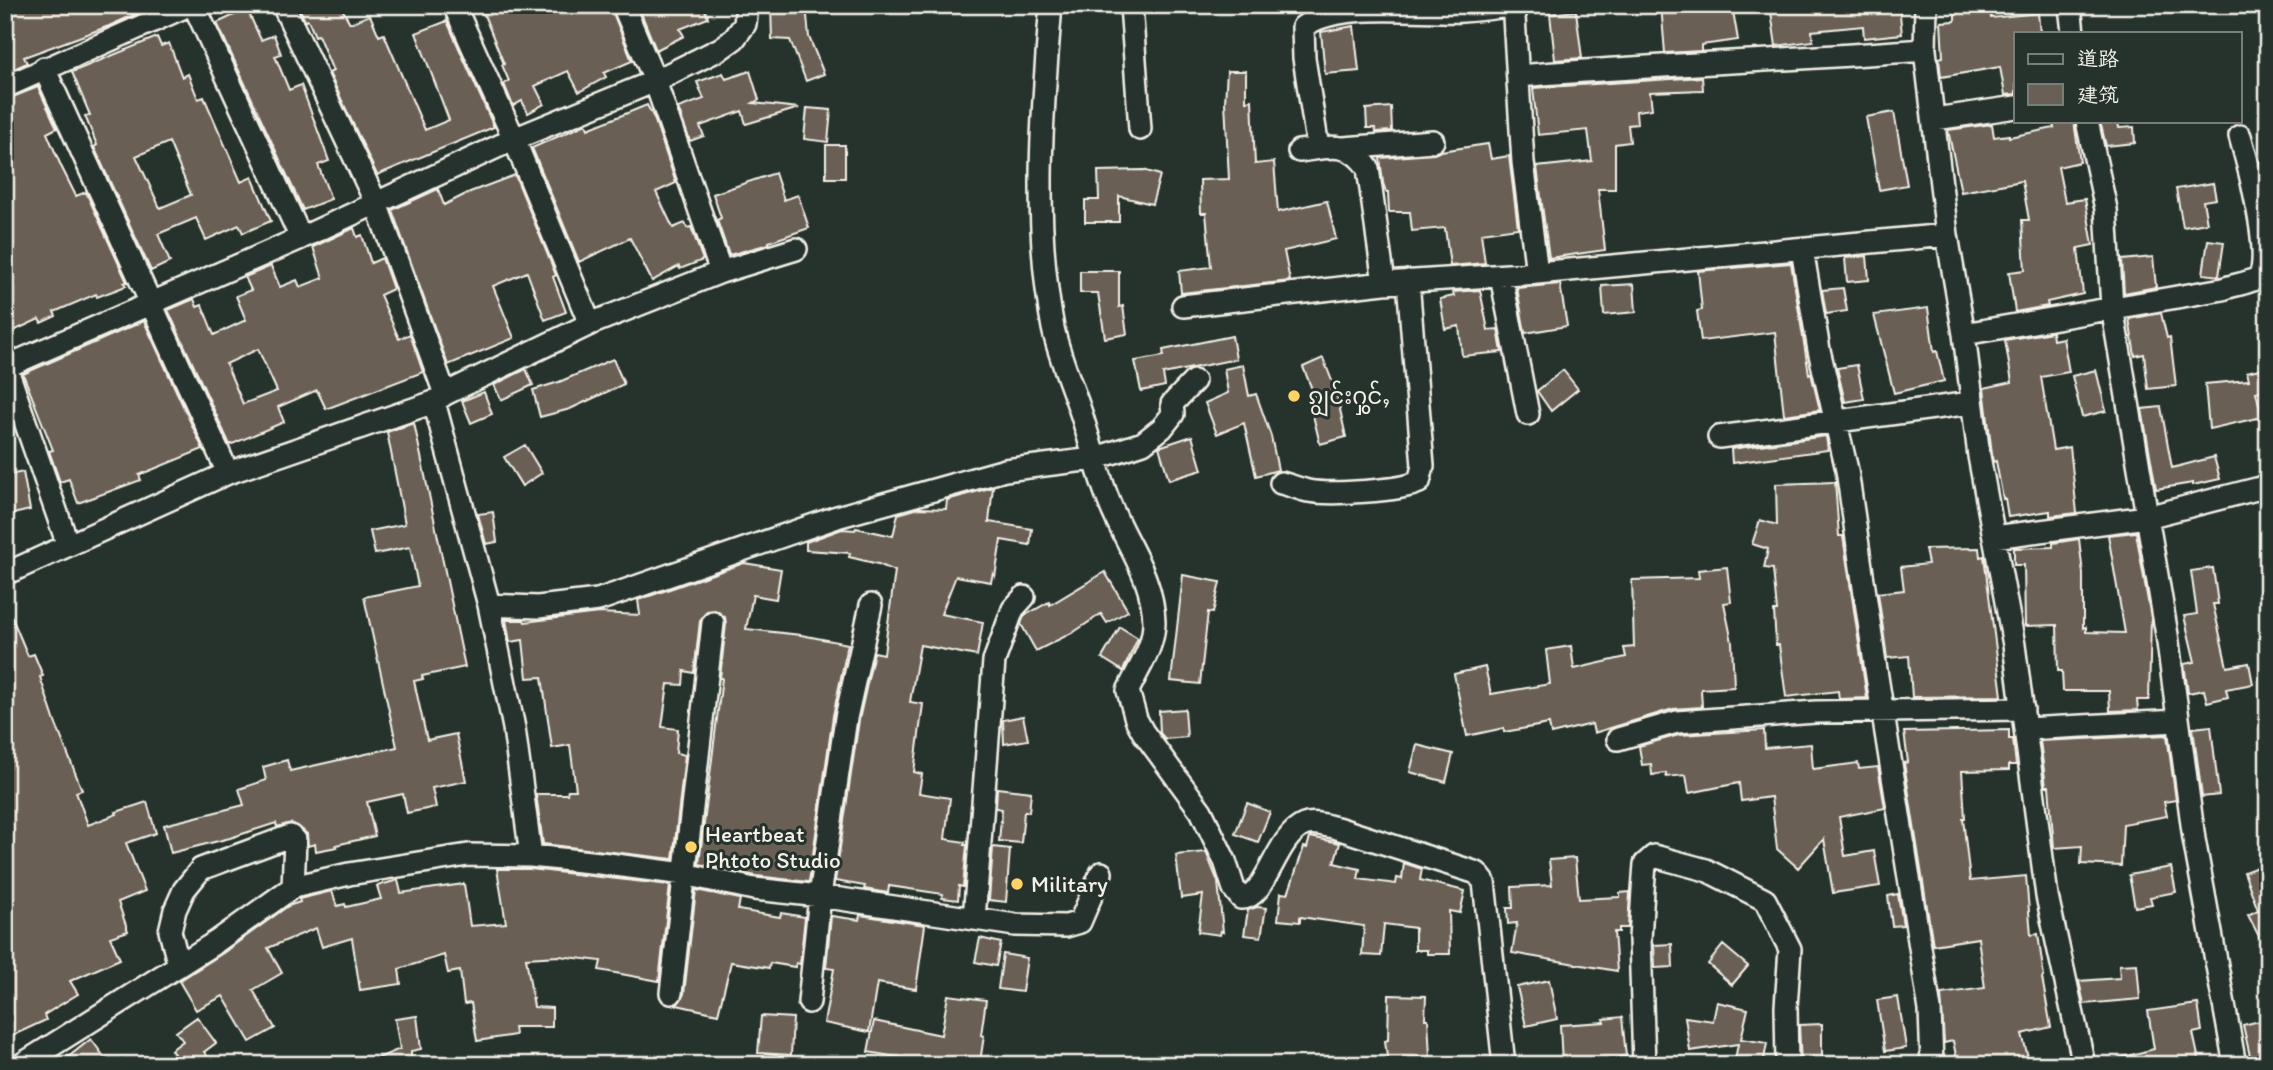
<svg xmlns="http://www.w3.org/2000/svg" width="2273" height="1070" viewBox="0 0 2273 1070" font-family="Itim,'LXGW WenKai TC','Noto Sans Myanmar',sans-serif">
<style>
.building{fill:#6a5f55;stroke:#f4f1e8;stroke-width:2;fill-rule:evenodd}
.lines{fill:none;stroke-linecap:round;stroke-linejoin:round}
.minor-casing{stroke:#f4f1e8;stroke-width:26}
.minor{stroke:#26332d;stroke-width:21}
.poi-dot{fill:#ffd166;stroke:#26332d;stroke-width:2.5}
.labels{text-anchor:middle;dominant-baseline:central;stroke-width:6;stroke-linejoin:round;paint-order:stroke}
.poi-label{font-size:23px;fill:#f4f1e8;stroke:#26332d;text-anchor:start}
</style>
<rect width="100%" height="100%" fill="#26332d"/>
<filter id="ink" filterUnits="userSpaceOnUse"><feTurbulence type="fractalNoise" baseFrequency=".0143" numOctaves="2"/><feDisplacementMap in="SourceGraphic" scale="14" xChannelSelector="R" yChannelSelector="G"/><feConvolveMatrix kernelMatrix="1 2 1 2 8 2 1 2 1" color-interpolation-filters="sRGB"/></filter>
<g filter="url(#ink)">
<path class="building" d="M5 5H156L109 26 24 57 27 63 5 73Z
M298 5H340L350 23 370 15 379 36 384 34 425 130 449 120 416 33 447 21 494 127 377 175 329 73 333 71 318 35 315 36 308 20 305 21Z
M480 5H610L632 61 604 73 606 77 579 92 568 71 535 86 544 104 528 113 522 101 513 106 504 84 509 81 502 65 504 64Z
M657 5H703L708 18 680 29 684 36 656 50 641 13Z
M771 5H806L809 37 824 74 806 81 790 40 772 39Z
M1661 5H1732L1738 40 1701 45V51L1665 53Z
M1770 5H1899L1902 34 1864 38 1863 26 1812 31 1813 41 1776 46Z
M1955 5H1990L1991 18 2038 13 2040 33H2016V94L2005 95 2000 67 1941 77 1939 58 1943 57 1941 22 1955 21Z
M247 9 261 40 274 35 281 54 275 56 289 90 301 85 329 161 318 165 331 199 303 210 217 23Z
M1576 11 1582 58 1555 60 1550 14Z
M1354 26 1359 71 1325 74 1321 32Z
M157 37 161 46 169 43 182 77 188 74 198 99 204 97 241 182 252 177 271 221 243 233 239 225 206 240 196 218 158 234 170 262 151 271 94 147 97 145 85 116 90 115 72 72ZM169 142 191 195 160 208 136 156Z
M750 71 759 100 753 103 799 108 746 124 742 111 700 126 704 136 690 141 678 108 704 99 697 82 723 73 726 79Z
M1227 71H1246V101L1252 100 1255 164 1274 162 1278 212 1327 201 1336 239 1284 251 1290 281 1181 293 1179 271 1211 267 1206 213H1201L1200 180 1229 179 1225 102Z
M1702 77 1703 90 1650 92 1652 109 1636 111 1637 124 1628 125 1630 142 1615 144V189H1598L1605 250 1549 258 1537 167 1592 161 1588 130 1538 135 1533 88Z
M38 87 57 128 47 133 61 166 76 196 86 192 127 282 124 283 126 286 97 297 96 294 54 312 56 316 41 323 39 319 5 335V100Z
M647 105 654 118 676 183 656 192 673 228 685 223 687 228 691 227 703 260 680 269 679 266 652 281 630 238 579 262 532 148 586 124 588 129Z
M1391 107 1392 131 1376 132 1375 128H1367L1366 109Z
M807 108 831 110 828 142 804 139Z
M1894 112 1907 185 1879 190 1866 117Z
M2053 121H2074L2080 162 2058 167 2065 202 2085 199 2093 245 2078 248 2083 294 2047 302 2048 306 2015 312 2009 272 2025 270 2022 220H2029L2022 181 1961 192 1948 130 1992 124 1994 137 2009 135V137L2054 128Z
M2100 121H2118L2119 128 2134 127 2135 143 2106 146Z
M1488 144 1491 159 1509 156 1518 228 1481 233 1485 263 1450 266 1445 228 1412 231 1410 212H1389L1388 192H1386L1383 183 1380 158 1434 154 1441 151Z
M826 145H845V178H826Z
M1143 170 1160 175 1152 204 1119 196V222H1085V200H1099L1098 171Z
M775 173 784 200 798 195 809 228 769 242V244L729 255 717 220 721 218 713 194Z
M515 175 556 275 553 277 566 312 545 320 527 272 493 286 514 338 448 365 392 210 438 189 444 205 470 192Z
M2213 183 2216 199 2203 201 2207 223 2183 227 2176 189Z
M354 228 357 237 362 235 371 263 382 258 393 289 380 295 399 339 410 334 423 372 326 409 317 390 278 407 284 422 230 445 168 310 194 299 197 307 202 305 214 335 246 320 236 296 251 290 245 277 271 266 280 287 297 280 300 287 323 278 313 247ZM258 349 277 391 243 404 226 364Z
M2208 240 2224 242 2219 276 2203 274Z
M1867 256 1869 280 1847 282 1845 258Z
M2153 257 2156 287 2124 293 2122 260Z
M1791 263 1809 374 1811 373 1820 410 1784 415 1775 332 1701 341 1697 311 1702 310 1698 271Z
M1080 271H1119V307L1123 306 1127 334 1105 338 1098 293H1080Z
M1560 284 1567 326 1525 333 1517 288Z
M1634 284 1636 312 1604 315 1602 286Z
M1843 288 1847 311 1826 314 1822 290Z
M1480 290 1488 330 1498 329 1502 352 1462 356 1459 326 1445 329 1440 299 1454 296 1453 292Z
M1928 308 1934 352 1937 351 1944 381 1894 393 1874 315Z
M2161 313 2167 338 2170 337 2176 386 2148 389 2144 354 2135 356 2129 319Z
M144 321 203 449 139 475 141 480 78 503 69 479 60 482 49 451 53 450 23 374Z
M2052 332 2053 340 2063 338 2069 372 2041 377 2053 450 2070 447 2077 513 2050 516V511L2008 517 2005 498 2003 499 1996 461 1993 462 1984 388 2012 382 2005 340Z
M1232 336 1236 359 1163 374 1165 386 1141 391 1135 361 1164 356 1163 350Z
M1323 358 1336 391 1346 437 1320 444 1312 411 1320 409 1303 367Z
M613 359 624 384 570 409 540 417 533 390 559 382Z
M1243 365 1249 396 1256 394 1271 436 1278 470 1256 476 1244 423 1217 434 1205 403 1228 393 1224 369Z
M1857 365 1864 399 1845 402 1837 368Z
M2263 368 2268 389 2256 392 2262 417 2209 429 2205 384 2249 380 2247 372Z
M526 369 533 385 501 400 494 385Z
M1563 370 1578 389 1551 411 1537 391Z
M2096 370 2106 411 2082 417 2072 376Z
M484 392 492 414 471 423 462 401Z
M2161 407 2172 468 2214 457 2220 479 2193 485V483L2156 489 2142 409Z
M414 423 465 667 422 676 423 679 414 681 427 740 456 734 466 781 432 788 436 807 407 813 403 794 367 802 375 836 336 845 337 847 316 851 315 844 308 846 307 834 298 826 291 823 277 827 276 823 230 838 171 853 164 825 244 805 239 789 266 780 263 767 287 760 290 771 397 747 364 597 418 586 410 547 375 554 370 531 405 524 387 432Z
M1192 436 1202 470 1169 480 1159 447Z
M1826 436 1828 450 1732 463 1731 449Z
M525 445 542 473 522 486 504 457Z
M23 472 30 510 5 516V476Z
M1835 482 1839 536H1843L1867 698 1839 699 1838 691 1786 697 1779 645H1776L1774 611H1777L1773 569 1764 568 1768 549 1752 544 1760 520 1777 525 1776 484Z
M993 487 989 522 1032 529 1030 545 1001 540 995 577 993 573 991 582 956 576 941 614 983 622 977 656 920 645 910 702 923 704 914 772 922 774 919 793 950 798 945 839 965 842 964 845H967L963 887 959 886 958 900 942 898 943 894 889 886 888 893 864 889 865 886 835 881 859 720 874 652 884 654 895 571 878 564 849 557 850 553 806 550V542L842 529 855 530 856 528 893 536 898 514 919 508 946 509 947 500Z
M493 512 497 542 486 544 478 514Z
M2136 532 2151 618 2149 700H2137L2138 710 2110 711 2109 691H2063L2062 671H2058L2057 625 2025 626 2024 565H2014V548L2053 547V543L2079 539 2083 574V628L2086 627V632L2125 633 2108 535Z
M1979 548 1980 557 1984 556 2002 696 1912 697 1909 656 1887 658 1878 593 1904 590 1901 567 1928 564 1925 549Z
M744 563 781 569 776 599 753 595 746 629 801 635 848 644 833 716 809 882 756 876 699 864 722 678H720L726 624 725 617 715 610 707 611 700 621 694 673 684 671 683 685 668 684 662 727 678 729 676 753 685 755 673 859 543 844 536 794H567L568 790H576L570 745 552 748 542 677 527 678 523 640 510 642 506 620H524L525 622 599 613 640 615 638 600Z
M1727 567 1731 602 1724 603 1732 642 1734 687 1701 689 1702 707 1673 709 1594 733 1592 724 1551 734 1549 724 1504 732V728L1467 736 1454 674 1485 667 1491 694 1550 684 1546 650 1571 646 1574 669 1626 657 1624 648 1634 647 1632 580 1699 578 1698 570Z
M2213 568 2218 604H2213L2227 667 2249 663 2253 684 2226 689 2228 697 2207 702 2204 690 2188 693 2184 664 2195 662 2184 616 2197 614 2191 571Z
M1105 572 1128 611 1107 623 1101 614 1074 632 1036 651 1021 624 1024 616 1049 602 1050 605Z
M1183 575 1220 582 1213 613 1208 612 1200 684 1171 681Z
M5 601 28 656 34 654 43 676 40 677 55 722 82 790 76 792 88 825 117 814 116 812 147 802 156 833 126 843 145 891 118 902 128 931 110 937 120 959 70 981 78 994 44 1015 46 1020 5 1039Z
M1120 627 1138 638 1123 671 1102 658Z
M1185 709 1187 737 1165 739 1160 733 1159 711Z
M1023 716 1028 740 1004 744 1003 720Z
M2211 726 2219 795 2202 797 2193 728Z
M1764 730 1765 748 1811 744 1813 769 1858 763 1859 769 1878 767 1885 808 1839 817 1845 856 1874 851 1880 886 1833 893 1824 839 1798 868 1777 849 1771 797 1741 801 1739 783 1689 793 1686 775 1666 777V773L1652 775 1651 764 1642 765 1639 746 1679 735Z
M2009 730V739H2013L2016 765H2009V770L1962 771 1965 818H1963L1970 881 2026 876 2031 935 2038 934 2044 977 2042 978 2051 1027 2022 1034 2028 1057 1997 1065H1958L1953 1041 1944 1043 1941 994 1985 988 1978 938 1933 945 1904 763 1908 762 1904 732Z
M2167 735 2176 800 2164 802 2167 816 2123 824 2121 866 2081 864 2082 846 2054 848 2049 786H2046L2040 741Z
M1417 745 1453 754 1446 782 1410 772Z
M997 788 1031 792 1029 812H1024L1021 843 999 841 1002 809 996 808Z
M1247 803 1270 812 1258 842 1235 834Z
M1310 837 1340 843 1334 863 1360 869 1358 879 1396 884 1397 878 1402 879 1404 863 1422 869 1420 880 1465 891 1460 913 1449 911 1450 954H1427V950H1415V928L1384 924 1381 956 1362 955 1364 926 1300 917V922L1278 920 1281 893 1288 894 1304 847 1307 848Z
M993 847 1010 849 1006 902 989 900Z
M1206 852 1218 882 1223 932 1221 931 1220 935 1198 932 1203 895 1181 898 1176 855Z
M1575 858 1579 899 1620 897V893L1630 892 1628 928H1619V932H1614L1617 971 1512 953 1517 923 1508 924 1507 908H1513L1512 887 1552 885 1549 860Z
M2268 863V954L2248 915 2258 910 2244 872Z
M2171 867 2176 892 2150 897 2152 904 2135 907 2129 875Z
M497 869H530L670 885 659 981 599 970 601 961 559 956 526 958 534 1007 552 1008V1027H514L515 1035 477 1041 471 1003 464 1004 460 971 448 973 444 955 399 969 401 984 360 990 352 938 322 947 316 928 268 948 282 973 253 990 275 1028 250 1042 223 996 196 1010 179 981 223 953 288 906 300 902 299 899 332 891 337 906 345 904 346 907 381 899 377 886 398 880 401 893 464 884 470 926 506 923Z
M696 890 740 899 738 910 780 917 781 913 805 917 800 964 796 963 795 967 770 963 769 968 731 962 718 1014 677 1005 684 994Z
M1898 894 1903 925 1892 926 1888 896Z
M1257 907 1266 908 1261 937 1244 935 1248 910Z
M860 915 925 925 916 989 877 983 869 1032 824 1023 834 969 826 968 831 916 859 920Z
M980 938 1001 943 996 966 975 962Z
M1672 944 1673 967 1655 968 1654 945Z
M1723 945 1748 966 1732 985 1708 964Z
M1003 954 1027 958 1022 992 998 989Z
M2137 964 2140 999 2084 1004 2079 981 2120 978 2119 965Z
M1549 980 1557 1019 1526 1026 1517 987Z
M948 995 986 1000 981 1035 984 1036 980 1062 961 1060V1065H941L868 1052 874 1021 941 1035Z
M1389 995 1426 996 1425 1019H1428L1430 1057 1410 1058V1065H1388L1385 1041 1388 1040Z
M1898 997 1906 1048 1885 1051 1877 1000Z
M1717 1002 1748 1009 1741 1039 1767 1043 1763 1065H1734L1738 1044 1690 1051 1685 1017 1713 1021Z
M2198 1004 2202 1031 2193 1033 2200 1065H2117L2116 1059 2154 1049 2148 1011Z
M417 1016 421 1049 411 1051V1065H362L400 1049 395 1019Z
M761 1016 793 1018 791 1055 758 1053Z
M197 1017 216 1043 204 1052 214 1065H182L171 1050 183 1041 176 1032Z
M1622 1017 1626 1056 1619 1057 1621 1065H1562L1560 1025 1604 1022 1603 1019Z
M2268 1019V1065H2252L2243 1025Z
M1822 1024V1065H1801L1799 1025Z
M91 1039 110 1065H58Z"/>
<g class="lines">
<defs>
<path id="minor" d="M194 5 301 238
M283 5 376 203 445 394
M454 5 514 139 590 324
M623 5 655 81 721 272
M1051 5C1042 112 1033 222 1053 328 1059 356 1072 386 1081 413 1091 444 1098 475 1110 504 1126 545 1153 576 1154 622 1154 648 1138 668 1128 691L1136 719 1143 732 1201 811 1225 861 1234 889 1241 898C1266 900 1275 837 1304 825 1314 821 1327 826 1337 828L1477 873 1484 882 1504 1065
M1131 5 1140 129
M1518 5 1514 17 1523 162 1537 273
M1926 5 1925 50 1947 235 1964 334 1979 456 2014 645 2047 896 2084 1065
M2070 5 2073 33
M44 68 228 473
M1518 76C1654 65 1789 60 1925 50
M5 87 189 5
M1935 119 2016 107
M2087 121 2106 209 2112 307 2167 635 2194 839 2235 1065
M1318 148 1304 58 1303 27C1336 0 1421 13 1463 11 1481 10 1499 7 1517 5
M1344 148 1433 141
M1299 151C1330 147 1349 140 1368 168L1384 283
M1802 249 1819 350 1847 470 1876 670 1930 1010 1932 1065
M1501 276 1528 414
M1183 306 1384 283 1537 273 1947 235
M1964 334 2223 289C2233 285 2250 283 2259 277 2273 256 2248 164 2240 136
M5 364 68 545
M5 367 301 238 514 139 655 81 720 49 734 39 745 24 747 5
M434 402 489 605 514 728 531 856
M1719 437 1971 403
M1281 483C1290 485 1299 489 1308 491 1330 495 1400 491 1419 482L1423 466 1408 281
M1994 537 2147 517 2268 486
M5 574 228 473 434 402 445 394 590 324 721 272 796 249
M489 605 538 607 598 600 837 517 1005 470 1093 459 1143 443 1162 428 1173 414 1172 404 1194 381
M2025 729 2178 721
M1618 739 1677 722 1816 712 2023 709
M974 919 994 661 1013 609 1024 597
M179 966 170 931 175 910 184 890 201 869 290 836 295 840 293 887
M671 993 713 623
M809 1002 820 896 846 718 871 605
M21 1065 216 942 293 887 349 874 468 855 531 856 600 863 684 874 754 889 820 896 1015 925 1066 926 1080 922 1101 873
M1644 1065 1640 939 1643 890 1645 864 1654 856 1706 870 1765 900 1790 949 1786 1007 1787 1065"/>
</defs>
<use href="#minor" class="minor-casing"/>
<use href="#minor" class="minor"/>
</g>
</g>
<g class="poi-dot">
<circle cx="1294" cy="396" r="7"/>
<circle cx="691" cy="847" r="7"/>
<circle cx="1017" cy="884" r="7"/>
</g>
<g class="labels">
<g class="poi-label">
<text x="1308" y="396">ၵျွင်းႁွင်ႇ</text>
<text x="705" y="834">Heartbeat<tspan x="705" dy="26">Phtoto Studio</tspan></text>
<text x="1031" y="884">Military</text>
</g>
</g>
<rect width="2273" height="1070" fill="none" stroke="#26332d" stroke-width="28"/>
<rect x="14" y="14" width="2245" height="1042" fill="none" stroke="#f4f1e8" stroke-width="2.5" filter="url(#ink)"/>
<rect x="2014" y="32" width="228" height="91" fill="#26332d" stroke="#787f78" stroke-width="2"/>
<rect x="2028" y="54" width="35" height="10" fill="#26332d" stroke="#787f78" stroke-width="2"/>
<text x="2077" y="66" font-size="21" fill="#f4f1e8">道路</text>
<rect x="2028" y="84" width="35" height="21" fill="#6a5f55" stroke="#787f78" stroke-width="2"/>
<text x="2077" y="102" font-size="21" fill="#f4f1e8">建筑</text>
</svg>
